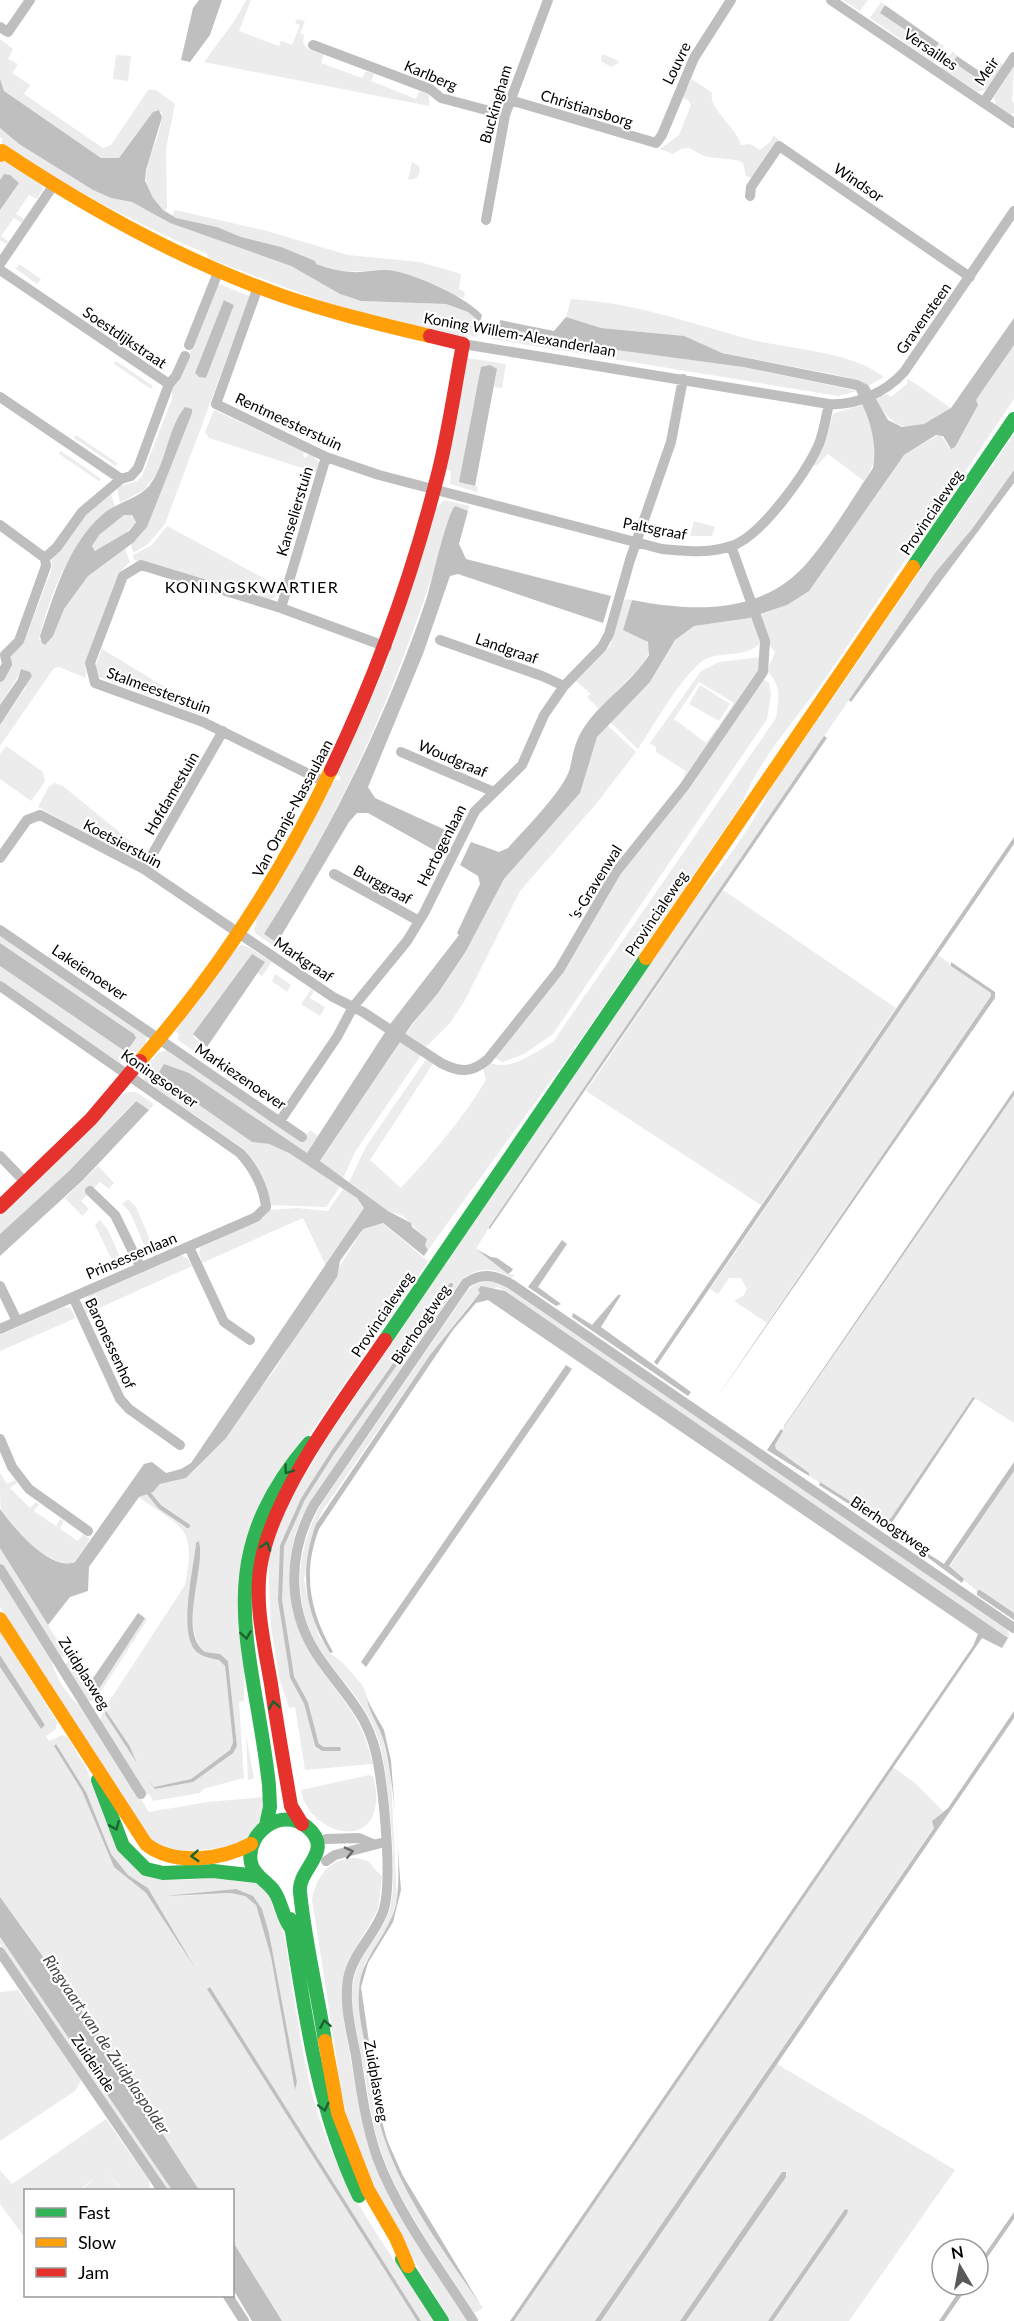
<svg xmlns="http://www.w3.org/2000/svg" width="1014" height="2321" viewBox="0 0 1014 2321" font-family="Lato,sans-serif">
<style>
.green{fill:#ececec;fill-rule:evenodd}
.water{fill:#bfbfbf;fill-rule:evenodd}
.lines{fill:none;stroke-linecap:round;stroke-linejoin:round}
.stream{stroke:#bfbfbf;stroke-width:4}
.street{stroke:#bebebe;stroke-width:10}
.fast{stroke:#30b455;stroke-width:14}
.slow{stroke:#ff9f0a;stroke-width:14}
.jam{stroke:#e5322d;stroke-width:14}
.oneway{stroke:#1a632f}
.oneway2{stroke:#686868}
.labels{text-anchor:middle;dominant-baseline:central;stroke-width:4.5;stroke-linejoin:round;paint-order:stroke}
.street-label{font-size:15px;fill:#000;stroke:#fff}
.neighbourhood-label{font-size:16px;letter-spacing:1.5px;fill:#000;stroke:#fff}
.water-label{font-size:16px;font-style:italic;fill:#444;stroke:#fff}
</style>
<rect width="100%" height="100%" fill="#fff"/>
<path class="green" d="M246 0H251L239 31 279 46 281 41 292 45 300 25 295 23 297 19 305 21 300 33 304 35 303 43 308 49 324 55 321 63 362 78 366 71 374 74 371 81 416 99 419 91 429 94V106L204 62 235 20Z
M843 0H868L860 11Z
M881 2 885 5 881 13 933 49 939 43 944 46 933 62 870 18Z
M0 39 13 49 8 59 18 64 12 73 30 85 24 94 103 148 111 145 148 90H156L175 104 166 149 167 207 165 211C124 182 162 148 162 112L156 110 119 158H101L3 91 0 79Z
M953 51 957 56 954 62 988 77 986 75 997 60 1004 65 987 89 978 92 941 68Z
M602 54 619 61 618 63 611 67 601 61Z
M116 55 131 56 128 81 113 79Z
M1014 66 1012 102H1014V113L1010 115 996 105 994 97Z
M692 79 712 93C708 109 737 128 741 145L750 144 760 150 771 141 773 135 779 140 753 178 746 176 743 163 739 161C729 158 719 159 709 157 692 154 692 140 673 154L660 149 679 135 691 105 688 100 682 97Z
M0 128 19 144 93 190 111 198 132 202 170 223 291 266 340 294 361 301 446 304 468 312 480 322 477 337 468 335 467 339 327 303 208 258 207 254C135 223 66 187 1 143L3 139 0 137Z
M3 160 41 184 43 189 37 199 29 195 16 214 24 219 22 223 14 218 1 236 9 242 6 244 0 240V210L18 183 4 174 0 180V164Z
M412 162 418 165 420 171 417 178 408 180Z
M175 210 267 231 348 255 420 262 461 274 459 289 465 292 464 298 450 295 413 277 385 270 342 272 316 264 281 247 241 237 217 227 176 218 172 216Z
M19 264 41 279 37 284 16 269Z
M217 283 249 296V299L165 524 148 544 133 553 131 544C156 526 155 499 158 472L144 490 120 503 117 487 137 481 142 476 172 399V386L183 370ZM225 300 234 305 206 378 199 377 195 373Z
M571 299C638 303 685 322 749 339 788 349 852 351 884 377L868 386 858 380 832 374 713 351 683 336 601 328 566 317Z
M491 325 609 349 743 367 857 391 838 396 491 339Z
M1014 345V399C952 492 889 584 827 676 797 719 761 755 741 805L574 1049 428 1250 425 1245 426 1239 403 1216 388 1211 349 1182 367 1145 427 1058 434 1062 370 1160 401 1188C432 1154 462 1120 486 1080L483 1068 489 1062C509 1073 535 1052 553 1042L776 718C779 700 782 685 767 671L775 652 769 645 760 615 787 605 904 455 940 434 950 449 976 400Z
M467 358 506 364 502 388 494 387 497 369 466 484 478 487 477 492 450 484 451 471 446 470Z
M116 361 153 386 151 389 114 364Z
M906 378 913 382 951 408C928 426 902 439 883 410 880 406 876 404 874 399L888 394 891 397 908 383Z
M863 404C872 435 885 450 864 481L828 454 816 466 812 464 825 442 833 414Z
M214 410 304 451 303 456 306 458 309 453 319 462 317 473 209 438 205 432Z
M1014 434V470L972 529 947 559 849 700 488 1229 476 1249 508 1274 515 1275 511 1278C494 1267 475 1266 460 1282L303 1514C281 1563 285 1620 317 1664 344 1703 361 1715 373 1764L305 1770 295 1707 289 1708 279 1677 271 1627 268 1559 277 1523 327 1438 699 893C728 860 751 827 771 788Z
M76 435 117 463 116 466 74 438Z
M61 451 101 479 99 481 59 454Z
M111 494 115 506C73 534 51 591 39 639L50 640 64 609 88 575 125 548 130 562 121 571 85 662 86 678 59 667 54 668 0 746V725L26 687 20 673 0 705V683L10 668 11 655 23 645 51 571 52 558 84 517Z
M444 500 469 506 468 511 454 506C408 662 352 797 264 934L279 944 277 948 256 934 254 929 257 922 255 921 296 853 335 779 339 781 341 777 337 775 387 662 437 507Z
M130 514 136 521C129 532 106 552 94 550L92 546C97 534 117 515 130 514Z
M694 521 715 527 712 536H690Z
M167 526 280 587 278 594 270 600 134 560 133 555 152 545Z
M625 599 632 600 623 630C635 634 647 636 650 650L643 664 599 709 587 697 591 694 576 681 610 646 619 611Z
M752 617 760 643C745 659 723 650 704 660 683 674 653 726 638 749L610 722 650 682 675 640 684 632 694 626Z
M102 649 206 712 204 716 99 677 95 667Z
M761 657 760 670 722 727 719 725 734 703 699 682 674 719 706 743 717 728 720 730 682 779 686 771 656 752V747L650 743 701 671 719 662Z
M763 679 769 683 771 695 767 719 553 1034 524 1054 503 1062 493 1057 610 886Z
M700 685 730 704 719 721 689 704Z
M607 725 636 752 596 804 520 891 464 1002 450 1023 426 1047 406 1034 466 951 504 879 580 793 589 754 597 737Z
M6 746 43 772 45 782 31 801 0 779V754Z
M55 783 63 786 146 854 144 857 130 858 38 807 49 786Z
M723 890 896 1008 761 1205 586 1091Z
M0 935 147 1036 145 1044 130 1062 122 1061 120 1063 0 981V966L126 1052 134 1034 0 943Z
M241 945 248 947 272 962 262 976 257 973 264 962 252 954 194 1033V1037L203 1046 198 1054 178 1040 179 1034 175 1031 234 951Z
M938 955 991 993V996L767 1323 734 1301 744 1295 747 1289 741 1278H729L718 1294 710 1289Z
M275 974 291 985 287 992 272 981Z
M311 989 314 991 310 998 325 1007 320 1016 301 1004Z
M400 1041 421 1055 355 1152 343 1178 320 1162Z
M167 1050 301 1142 310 1130 318 1136 307 1153 158 1074 252 1142 269 1144 289 1153 340 1187 326 1207 270 1205 255 1165 244 1149 144 1080 143 1071 158 1053Z
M130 1092H136L154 1104 149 1110 135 1101 69 1171 0 1234V1214L121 1095Z
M1014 1095V1423L973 1397 891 1518 884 1523 875 1522 863 1513 864 1510 809 1476V1473L776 1449 775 1445 784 1427Z
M98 1166 114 1183 109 1189 100 1182 81 1201 89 1209 82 1216 65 1198Z
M343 1189 357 1198 364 1208 326 1266 303 1218 202 1263 199 1253 201 1247 263 1218 269 1210 297 1208 328 1211Z
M128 1199 136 1207 155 1251 143 1256 138 1250 145 1247 130 1212 122 1204Z
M100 1220 108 1230 120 1257 128 1255 129 1263 116 1268 95 1225Z
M382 1223 428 1261 268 1495 244 1669V1701L239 1702 244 1778 203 1789 200 1793 153 1801 149 1794 146 1795 100 1721 101 1714 185 1585C196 1525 184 1530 139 1497L153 1492 160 1484 186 1478 195 1470 274 1371 363 1229ZM200 1542C200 1569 181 1634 205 1652L220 1654 228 1661 237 1746 193 1782 155 1789 147 1778 154 1787 191 1779 230 1750 233 1742 225 1666 219 1659 207 1658 189 1637V1600L196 1543ZM107 1712 138 1762 105 1714Z
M180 1255 187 1258 192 1266 86 1314 83 1304 89 1295Z
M490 1280 499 1282 1008 1629 1009 1636 1008 1638 505 1291 497 1287 481 1293 470 1304 430 1355 323 1510 316 1524 304 1580 310 1608 319 1636 330 1653 343 1663 363 1686 383 1739 391 1777 397 1899 390 1922 365 1963 359 1988 360 2012 377 2111 400 2176 439 2245 483 2308 474 2313C443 2263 404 2212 383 2157 371 2125 368 2089 361 2055 357 2031 348 2004 354 1979 359 1954 379 1938 388 1915 400 1883 389 1794 383 1758 376 1717 352 1692 328 1661 290 1613 293 1550 324 1500L468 1290 476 1284Z
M63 1307 70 1308 76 1318 0 1351V1335Z
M1014 1470V1613L977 1591 949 1568Z
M0 1473 7 1484 15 1480 17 1483 10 1488 30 1508 36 1502 39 1504 34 1511 56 1526 60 1519 64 1521 60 1529 78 1541 83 1534 90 1539 75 1562C54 1571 10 1529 1 1510 0 1501 0 1483 0 1473Z
M0 1548 61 1646 73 1647 64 1657H60L53 1648 0 1563Z
M0 1575 52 1660C53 1674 70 1700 82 1707L149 1812 207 1802 263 1797 264 1814 249 1837 235 1846 184 1852 159 1847 140 1830 0 1607Z
M145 1618 147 1620 96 1699 87 1702 65 1665 77 1653 80 1657 73 1662V1666L94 1697Z
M0 1631 57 1722 56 1729 46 1736 49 1741 62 1735 67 1737 86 1768 124 1856C166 1910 235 1851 266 1891 286 1917 289 1968 294 2000 301 2041 307 2081 320 2120 344 2195 393 2256 435 2321H421L210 1987 207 1989 417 2321H282L233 2242 232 2190H199L90 2022 0 1897V1667L41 1729 45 1725 0 1655ZM56 1744 86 1792 111 1854 128 1875 148 1888 197 1971 146 1893 114 1867 82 1791 54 1746ZM243 1891 262 1909 269 1933 297 2082 295 2089 271 1957 256 1905 245 1896 230 1893 166 1897Z
M246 1735 254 1778 248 1780Z
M893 1767 915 1783 943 1811 932 1821 934 1827 595 2321H514Z
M369 1775 374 1777C375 1785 377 1793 376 1801 373 1853 307 1831 301 1790Z
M356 1858 368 1861 382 1877 378 1909 349 1960 342 1989 344 2023 360 2111 368 2145 468 2321H450L373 2190 340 2096 336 2055 312 1899C317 1875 330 1858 356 1858Z
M0 1937 172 2190H167L0 1943Z
M18 1990 82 2079 75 2091 0 2141V1992Z
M777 2064 955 2170 849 2321H773L847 2214 845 2209 768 2321H686L786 2177 787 2174 782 2172 680 2321H601Z
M106 2119 149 2180 150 2190H123L104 2169 122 2190H82L94 2178 80 2190H26L25 2238 0 2204V2170L12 2184Z"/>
<path class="water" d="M199 0H222L210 35 190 62 181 60 193 8Z
M885 5 939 43 934 49 880 13Z
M957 56 988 77 984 83 953 62Z
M0 79 4 91 101 158H119L153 112 159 110 162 117 146 170 145 181 153 198 163 210 176 218 217 227 241 237 281 247 315 261 316 264C328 268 340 272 352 272 366 273 380 268 394 271 419 276 466 297 482 315L480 322 468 312 446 304 361 301 340 294 291 266 170 223 132 202 111 198 93 190 19 144 0 128Z
M4 174 10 175 19 183 0 210V180Z
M224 300 234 305 206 378 199 377 195 373Z
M566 317 601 328 684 336 722 353 858 380 868 385 888 420 902 427 924 424 951 408 1014 318V345L976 400 978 405 955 447 951 449 943 436 936 435 904 455 809 591 787 605 749 618 694 626 675 640 650 682 597 737 580 793 504 879 466 951 438 993 412 1024 320 1161 388 1211 411 1223 412 1227 427 1239 425 1245 428 1250 424 1256 383 1223 363 1229 340 1261 337 1277 226 1438 186 1478 160 1484 153 1492 139 1497 89 1567 88 1591 70 1597 48 1625 0 1548V1509C13 1527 50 1572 75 1562L144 1464 152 1462 166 1473 181 1469 191 1463 364 1208 357 1198 289 1153 269 1144 252 1142 165 1081 158 1074 164 1064 189 1073 307 1153 391 1023 459 935 457 933 480 884 478 876 460 865 471 842 499 852 508 848C523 831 565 789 570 768 573 754 575 740 585 726 603 700 632 682 649 655L648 642 623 630 632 600C694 612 762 615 807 563 832 534 852 499 873 468 878 439 868 416 856 390L743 367 609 349 499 327 500 320 554 331Z
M490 365 497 369 475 486 459 482 481 367Z
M185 407 192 409V413L147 527 134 542 88 576 64 609 53 636 45 645 42 643 40 636C55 593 67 546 102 515 115 503 138 499 149 486 167 463 167 429 185 407ZM124 515H132L136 522 129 531 95 551 92 546 99 535Z
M1014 470V483L851 702 849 700 935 573 972 529Z
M455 506 468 511 459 544 466 559 611 596 603 623 458 574 450 576 423 654 368 787 375 798 452 833 441 854 368 813H357L349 822 277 943 264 934C332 828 387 716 427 597 432 580 447 514 455 506Z
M21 669 30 672 32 676 0 725V705L18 679Z
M824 736 827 738 489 1230V1227Z
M1014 837V844L657 1365 654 1362 659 1355Z
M0 943 134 1034 136 1038 126 1052 0 966Z
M252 954 265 962 207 1047 193 1034Z
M951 962 995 992V998L715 1400 991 996V993L951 966Z
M1014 1090V1095L784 1427V1426Z
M136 1101 149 1110 83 1180 0 1256V1234L69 1171Z
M562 1240 567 1244 538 1287 561 1304 556 1306 528 1287Z
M476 1249 491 1257 497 1258 513 1269 511 1272 508 1274Z
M481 1286 505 1291 1008 1638 1002 1648 982 1638 514 2321H510L973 1646 978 1634 488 1300 476 1303 453 1330 319 1529C302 1573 310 1612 333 1652L330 1653C304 1610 299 1572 316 1524L430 1355 480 1293 478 1290Z
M618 1295H621L601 1327 691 1392 688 1396 572 1317 573 1313 592 1325Z
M566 1365 572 1369 366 1667 361 1662Z
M973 1397 975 1398 891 1524 892 1529 906 1539 903 1543 875 1522 884 1523 891 1518Z
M781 1429 783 1431 775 1445 776 1449 809 1473V1476L767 1450Z
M1014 1462V1471L949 1566 964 1579 962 1583 922 1553 924 1551 944 1564Z
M820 1482 864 1510 863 1513 819 1485Z
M199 1541C206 1569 177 1632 205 1652L220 1654 228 1661 237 1746 233 1753 193 1782 155 1789 146 1778 154 1787 191 1779 230 1750 233 1742 225 1666 219 1660C209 1658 201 1657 194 1649 179 1628 194 1567 196 1543Z
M980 1590 1014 1613V1620L977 1595V1591Z
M138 1613 145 1618 93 1698 73 1666V1662L77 1663 91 1681Z
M0 1655 45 1725 41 1729 0 1667Z
M367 1700 384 1730 391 1761 401 1890 393 1922 368 1963 361 1987 379 2110 387 2140 403 2176 480 2304C445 2253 406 2201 386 2143 376 2116 372 2087 368 2059 364 2037 357 2013 359 1991 360 1957 389 1936 396 1904 403 1873 393 1774 384 1742 380 1727 370 1714 367 1700Z
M106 1711 129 1745 137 1763 105 1714Z
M1014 1711V1718L601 2321H595L934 1828 932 1821 948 1808Z
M56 1744 86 1792 111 1854 128 1875 148 1888 197 1971 146 1893 114 1867 82 1791 54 1746Z
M236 1889 253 1896 262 1909 269 1933 297 2082 295 2090 271 1957 256 1905 245 1896 230 1893 165 1896Z
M0 1897 90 2022 199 2190H172L0 1937Z
M210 1987 421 2321H417L207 1989Z
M782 2172H786V2177L686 2321H680Z
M845 2209 848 2210 847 2214 773 2321H768Z
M1014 2212V2219L978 2271V2264Z
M233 2242 282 2321H252L233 2289Z
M963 2285H969L944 2321H939Z"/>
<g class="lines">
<path class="stream" d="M146 1490 160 1507 188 1526
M339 1749H323L317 1745 306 1703 292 1677 290 1663 280 1600 282 1546 303 1499 333 1452 451 1285"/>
<path class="street" d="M831 0 1014 123
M0 27 8 32 30 0
M313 45 430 89 441 98 505 115
M510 100 656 143 662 135 694 58 731 0
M984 102 1014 57
M750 196 751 187 779 146 970 277
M486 220 505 115 548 0
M0 264 53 186
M0 270 169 384
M258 287 216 404 326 457 379 475 662 549C685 551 709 554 731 546 761 537 806 473 819 444 824 431 826 417 829 404
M463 344 829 404C856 406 886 392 904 372L1014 211
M189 345 219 270
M169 384 176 376 185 356
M0 397 121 479 131 476 138 468 169 384
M0 525 45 558
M45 558 57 547 82 512 121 479
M281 608 326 457
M440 640 542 676 564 686
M5 655 19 641 46 566 45 558
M0 677 7 664 5 655
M401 752 494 792
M327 783 203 722 95 683 90 663 123 576 141 565 281 608 387 647
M0 858 27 820 40 815 144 869 333 997 363 1012 441 1063C460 1073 472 1073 488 1059L559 970 616 872 684 787 763 672 765 641 731 546
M144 869 223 731
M334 874 419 921
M0 930 302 1137
M0 986 240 1153C253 1167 264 1187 266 1207L256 1217 0 1329
M280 1121 337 1037 353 1007 407 941 424 913 475 811 522 765 544 715 564 686 602 647 609 634 630 560 671 442 683 379
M0 1156 26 1183
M90 1191 115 1215 140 1266
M189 1247 224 1322 250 1340
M0 1286 17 1321
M73 1297 120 1399 129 1409 180 1445
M0 1439 12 1467 29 1489 88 1531
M0 1569 141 1794
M326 1839 359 1838 373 1844
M326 1861 335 1855 385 1842
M0 1952 162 2190
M228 2296 244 2321
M473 2321C441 2270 398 2214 377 2157 366 2125 361 2090 356 2056 351 2031 344 2004 348 1979 353 1953 374 1936 383 1912 393 1884 384 1799 379 1768 371 1717 350 1701 322 1662 287 1615 286 1555 314 1505L466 1283C482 1272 495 1275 511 1284L1014 1628"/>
<path class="fast" d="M913 567 1014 419
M385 1340 646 958
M98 1780 123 1846 146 1869 163 1873 213 1871 257 1876
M266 1825 270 1807 269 1785C254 1648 206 1563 309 1443
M290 1919C305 2014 317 2108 359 2196
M291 1928C282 1917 282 1902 274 1891 267 1881 254 1876 251 1863 245 1833 281 1806 307 1827 336 1851 297 1869 300 1892 305 1942 317 1991 325 2041
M402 2259 442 2321"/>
<path class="slow" d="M0 155 2 151C89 209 181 260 280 295 329 312 379 324 430 336
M646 958 913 567
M140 1061C216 974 281 875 331 770
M0 1619 146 1844C173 1866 222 1860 251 1844
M325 2041 338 2113 368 2190 396 2238 408 2266"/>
<path class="jam" d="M331 770C377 674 413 574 439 470 449 429 455 386 463 344L430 336
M0 1207 91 1119 140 1061
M302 1824 291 1806C284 1765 277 1725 271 1684 264 1643 253 1599 262 1558 277 1487 344 1400 385 1340"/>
</g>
<defs><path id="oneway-chevron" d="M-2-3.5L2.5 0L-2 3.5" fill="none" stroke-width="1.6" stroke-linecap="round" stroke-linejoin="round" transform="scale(1.5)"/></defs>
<g class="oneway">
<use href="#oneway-chevron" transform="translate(288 1470) rotate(126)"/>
<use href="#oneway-chevron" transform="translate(266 1546) rotate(-73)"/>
<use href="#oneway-chevron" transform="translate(246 1635) rotate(81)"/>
<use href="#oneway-chevron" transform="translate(274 1705) rotate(-99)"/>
<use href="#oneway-chevron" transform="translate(115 1826) rotate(68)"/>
<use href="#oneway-chevron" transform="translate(195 1856) rotate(176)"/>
<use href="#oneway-chevron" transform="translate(325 2024) rotate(-100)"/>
<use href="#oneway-chevron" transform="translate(324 2107) rotate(76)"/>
</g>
<use class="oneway2" href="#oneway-chevron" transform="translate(349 1852) rotate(-13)"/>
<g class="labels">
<g class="street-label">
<text transform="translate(931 49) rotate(34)">Versailles</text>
<text transform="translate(676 63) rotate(-64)">Louvre</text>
<text transform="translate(986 71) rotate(-56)">Meir</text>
<text transform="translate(431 75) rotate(23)">Karlberg</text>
<text transform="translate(495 104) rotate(-74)">Buckingham</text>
<text transform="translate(587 108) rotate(17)">Christiansborg</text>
<text transform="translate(859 182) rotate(34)">Windsor</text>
<text transform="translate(923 318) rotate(-55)">Gravensteen</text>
<text transform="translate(520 334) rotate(10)">Koning Willem-Alexanderlaan</text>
<text transform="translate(125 337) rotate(34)">Soestdijkstraat</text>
<text transform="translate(289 421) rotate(25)">Rentmeesterstuin</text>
<text transform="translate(294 511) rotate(-73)">Kanselierstuin</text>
<text transform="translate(931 512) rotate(-56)">Provincialeweg</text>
<text transform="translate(655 528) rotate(11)">Paltsgraaf</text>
<text transform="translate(507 648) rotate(19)">Landgraaf</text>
<text transform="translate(159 690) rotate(20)">Stalmeesterstuin</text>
<text transform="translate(453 758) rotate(23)">Woudgraaf</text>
<text transform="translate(171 793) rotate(-60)">Hofdamestuin</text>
<text transform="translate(292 808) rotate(-62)">Van Oranje-Nassaulaan</text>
<text transform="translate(123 843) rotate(28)">Koetsierstuin</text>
<text transform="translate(441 845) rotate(-63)">Hertogenlaan</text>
<text transform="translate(595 882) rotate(-58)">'s-Gravenwal</text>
<text transform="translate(383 884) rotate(29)">Burggraaf</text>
<text transform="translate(656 913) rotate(-56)">Provincialeweg</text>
<text transform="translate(304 959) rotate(34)">Markgraaf</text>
<text transform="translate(90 972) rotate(34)">Lakeienoever</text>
<text transform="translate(241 1076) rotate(34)">Markiezenoever</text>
<text transform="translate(160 1078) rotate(35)">Koningsoever</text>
<text transform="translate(131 1255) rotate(-23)">Prinsessenlaan</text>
<text transform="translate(382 1314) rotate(-56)">Provincialeweg</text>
<text transform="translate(420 1324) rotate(-56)">Bierhoogtweg</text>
<text transform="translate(111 1343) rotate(65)">Baronessenhof</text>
<text transform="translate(891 1525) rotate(34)">Bierhoogtweg</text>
<text transform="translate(85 1673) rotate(58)">Zuidplasweg</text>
<text transform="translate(94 2063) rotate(56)">Zuideinde</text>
<text transform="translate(377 2081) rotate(80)">Zuidplasweg</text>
</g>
<g class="neighbourhood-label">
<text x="252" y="586">KONINGSKWARTIER</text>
</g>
<g class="water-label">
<text transform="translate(107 2044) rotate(56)">Ringvaart van de Zuidplaspolder</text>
</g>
</g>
<rect x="24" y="2189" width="210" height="108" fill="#ffffff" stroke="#999999" stroke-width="1.5"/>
<rect x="36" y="2208" width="30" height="9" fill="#30b455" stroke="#999999" stroke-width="1.5"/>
<text x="78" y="2219" font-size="18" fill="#000000">Fast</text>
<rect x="36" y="2238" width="30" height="9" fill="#ff9f0a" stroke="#999999" stroke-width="1.5"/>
<text x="78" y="2249" font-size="18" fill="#000000">Slow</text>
<rect x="36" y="2268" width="30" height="9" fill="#e5322d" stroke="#999999" stroke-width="1.5"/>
<text x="78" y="2279" font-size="18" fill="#000000">Jam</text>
<g transform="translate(960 2267) rotate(350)"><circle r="28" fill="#ffffff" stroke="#999999" stroke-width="1.5"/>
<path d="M0-4.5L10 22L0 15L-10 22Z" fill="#595959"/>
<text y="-9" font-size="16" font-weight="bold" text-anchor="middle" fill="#000000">N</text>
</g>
</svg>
